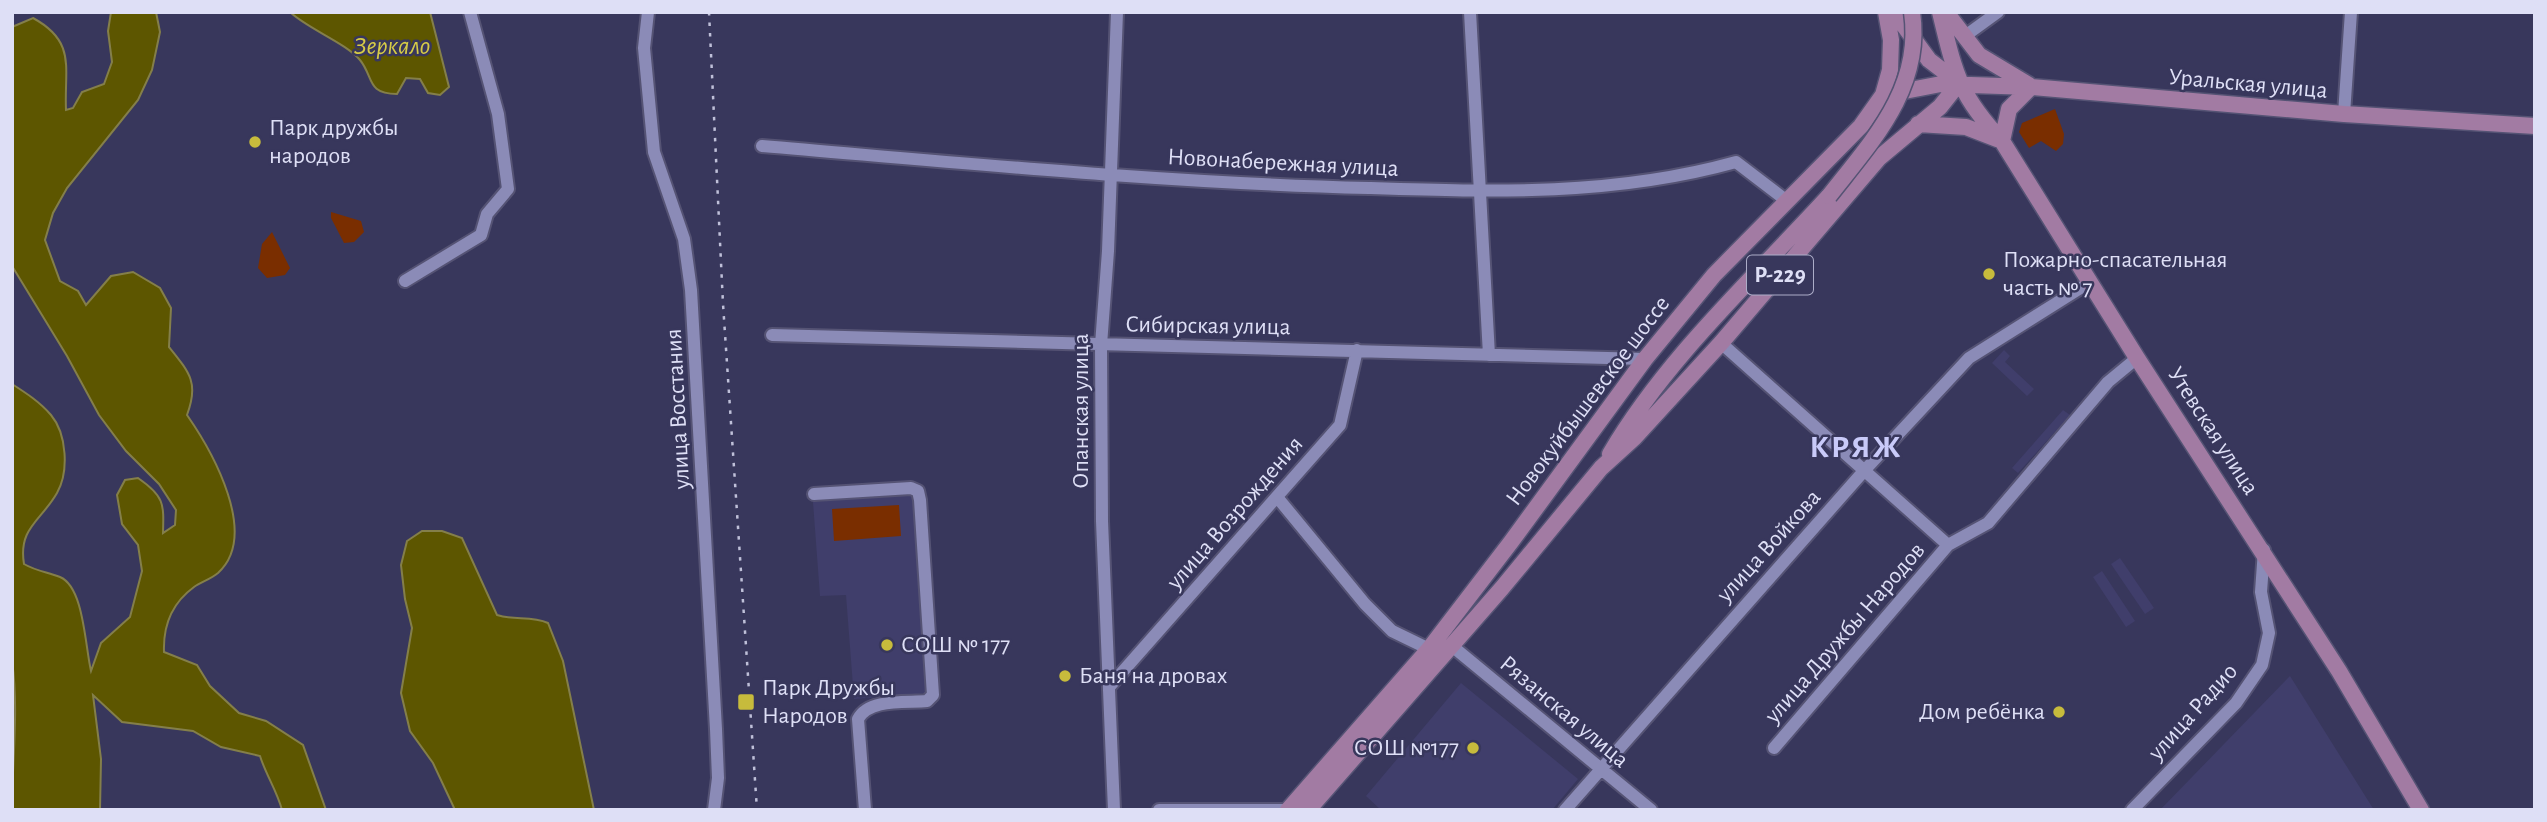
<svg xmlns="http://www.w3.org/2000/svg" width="2547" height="822" viewBox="0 0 2547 822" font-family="'Alegreya Sans',sans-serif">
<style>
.built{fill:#403e6b}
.green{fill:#7a2e00}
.water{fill:#5d5600;stroke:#847f4a;stroke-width:2}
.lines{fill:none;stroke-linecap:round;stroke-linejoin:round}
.minor-casing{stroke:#555374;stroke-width:16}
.major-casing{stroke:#555374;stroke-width:19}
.minor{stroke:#8b8bb7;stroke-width:12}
.major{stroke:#a27ba3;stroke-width:16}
.rail{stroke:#bfc0d9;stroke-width:2.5;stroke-dasharray:3.5 7;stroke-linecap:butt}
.major-bridge-casing{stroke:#555374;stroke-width:19;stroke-linecap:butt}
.major-bridge{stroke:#a27ba3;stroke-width:16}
.poi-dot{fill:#c7bb3c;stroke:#38375c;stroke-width:2.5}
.labels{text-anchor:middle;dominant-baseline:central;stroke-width:5;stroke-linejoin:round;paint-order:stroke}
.shield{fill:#38375c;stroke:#acadc8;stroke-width:2}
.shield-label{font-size:23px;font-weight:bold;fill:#dedff6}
.street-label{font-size:24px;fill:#dedff6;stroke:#38375c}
.poi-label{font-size:24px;fill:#dedff6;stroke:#38375c;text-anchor:start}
.water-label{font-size:26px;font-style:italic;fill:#d6cb46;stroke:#38375c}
.district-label{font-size:32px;font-weight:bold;letter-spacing:2px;fill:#c9caf9;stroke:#38375c}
</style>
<rect width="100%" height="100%" fill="#38375c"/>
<path class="built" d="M2004 350 2010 356 2005 362 2034 389 2027 396 1992 363Z
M2063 410 2070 415 2018 473 2012 468Z
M914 494 929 693 854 699 846 595 820 596 813 502Z
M2120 558 2154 608 2145 614 2111 564Z
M2102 571 2135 621 2126 627 2093 577Z
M2290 676 2374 810H2160Z
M1461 683 1578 779 1552 810H1381L1366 796Z"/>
<path class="green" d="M2055 109 2064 134 2063 144 2056 151 2041 141 2029 148 2019 132 2022 123Z
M331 212 361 221 364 232 354 242 344 243 331 218Z
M272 232 290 268 285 275 267 278 258 268 262 244Z
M899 505 901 536 834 541 832 509Z"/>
<path class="water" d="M111 12H156L160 32 152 70 138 100 67 188 53 213 45 240 60 281 78 291 86 305 111 276 133 272 160 288 171 308 169 347C190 373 199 383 187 415 212 451 260 535 218 573 211 579 201 582 194 587 172 603 163 625 164 652L197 665 210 686 239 713 266 721 303 745 326 810H282C277 791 266 775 260 756L221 747 193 731 122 722 93 695 101 759 100 810H12C12 760 19 710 12 661V384C26 393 40 402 51 415 67 434 69 472 57 493 41 521 18 528 24 564 36 571 47 572 60 577 84 587 85 646 91 671L101 643 130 617 142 571 138 545 122 524 117 495 125 480 138 478C164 496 164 503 163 533L175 525 176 510 159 484 126 451 99 415 67 356 12 266V27L33 18C77 42 64 68 66 110L73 108 82 92 104 84 112 62 108 31Z
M290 12H430L449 87 440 95 428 93 420 79 406 78 397 94C366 94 374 77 360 60 346 43 308 29 290 12Z
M422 531H442L462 538 497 615C515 621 531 615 548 623L563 661 594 810H455L433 763 410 731 401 693 412 628 405 599 401 565 407 541Z"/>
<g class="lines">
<defs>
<path id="minor" d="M648 12 644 48 654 152 684 239 691 290 716 729 718 778 714 810
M1470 12 1489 355
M1965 36 1998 12
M2344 114 2351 12
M762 146C964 163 1166 183 1369 188 1494 192 1614 196 1736 162L1787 201
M405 281 481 235 487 214 508 189 498 114 470 12
M772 335 1645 359
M1721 343 1948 545 1988 523 2108 382 2137 358
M814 494 911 488 918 491 920 500 933 695 927 701C906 703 869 698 858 719L865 810
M1277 497 1365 604 1392 631 1429 649
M1452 646 1651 810
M1110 686 1340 425 1357 350
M1774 748 1948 545
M1114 810 1102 521 1101 345 1108 251 1117 12
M1159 810H1288
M1565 810 1863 472 1969 358 2090 282
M2132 810 2236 703 2262 665 2269 633 2261 592 2264 550"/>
<path id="major" d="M1894 12 1929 60 1959 83
M1940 12C1955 73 1958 94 2002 141L2137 358 2339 671 2421 810
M1946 12 1979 55 2029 85
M1889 94 1941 84 2031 87 2344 114 2535 126
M1918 124 1966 127 1997 139
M2002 141 2009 109 2031 87
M1610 454C1667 357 1754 278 1829 196
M1288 810 1429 649 1511 542 1645 359 1714 275 1861 126 1883 95 1890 70 1891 40 1886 12
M1308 810 1502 588 1601 468 1634 438 1721 343 1879 158 1940 107 1959 83"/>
</defs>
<use href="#minor" class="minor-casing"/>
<use href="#major" class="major-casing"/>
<use href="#minor" class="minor"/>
<use href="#major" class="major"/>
<path class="rail" d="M709 12 723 304 757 810"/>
<defs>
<path id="major-bridge" d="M1829 196C1872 141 1923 88 1912 12"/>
</defs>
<use href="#major-bridge" class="major-bridge-casing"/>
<use href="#major-bridge" class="major-bridge"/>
</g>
<g class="poi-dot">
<circle cx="255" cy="142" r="7"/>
<circle cx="1989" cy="274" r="7"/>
<circle cx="887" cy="645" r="7"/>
<circle cx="1065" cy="676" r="7"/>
<rect x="737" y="693" width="18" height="18" rx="3.5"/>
<circle cx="2059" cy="712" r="7"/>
<circle cx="1473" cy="748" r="7"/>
</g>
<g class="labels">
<rect class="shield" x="1747" y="255.5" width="66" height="39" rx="5"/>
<g class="shield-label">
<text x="1780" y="275">Р-229</text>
</g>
<g class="street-label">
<text transform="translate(2248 84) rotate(5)">Уральская улица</text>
<text transform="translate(1283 163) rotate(3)">Новонабережная улица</text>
<text transform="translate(1208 326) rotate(1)">Сибирская улица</text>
<text transform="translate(1588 401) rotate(-53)">Новокуйбышевское шоссе</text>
<text transform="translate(678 409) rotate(-93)">улица Восстания</text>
<text transform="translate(1081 411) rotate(-90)">Опанская улица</text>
<text transform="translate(2213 431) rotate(57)">Утевская улица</text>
<text transform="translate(1235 513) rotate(-49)">улица Возрождения</text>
<text transform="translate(1769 546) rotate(-48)">улица Войкова</text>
<text transform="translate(1845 633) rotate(-49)">улица Дружбы Народов</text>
<text transform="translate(1564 712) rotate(40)">Рязанская улица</text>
<text transform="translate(2193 712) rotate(-48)">улица Радио</text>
</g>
<g class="poi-label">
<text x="269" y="128">Парк дружбы<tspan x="269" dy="28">народов</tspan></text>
<text x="2003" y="260">Пожарно-спасательная<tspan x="2003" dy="28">часть № 7</tspan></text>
<text x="901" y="645">СОШ № 177</text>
<text x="1079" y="676">Баня на дровах</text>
<text x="762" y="688">Парк Дружбы<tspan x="762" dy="28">Народов</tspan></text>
<text x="2045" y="712" text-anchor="end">Дом ребёнка</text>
<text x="1459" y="748" text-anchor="end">СОШ №177</text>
</g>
<g class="water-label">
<text x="392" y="46">Зеркало</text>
</g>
<g class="district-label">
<text x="1856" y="447">КРЯЖ</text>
</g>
</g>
<rect width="2547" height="822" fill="none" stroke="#dedff6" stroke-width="28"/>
</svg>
